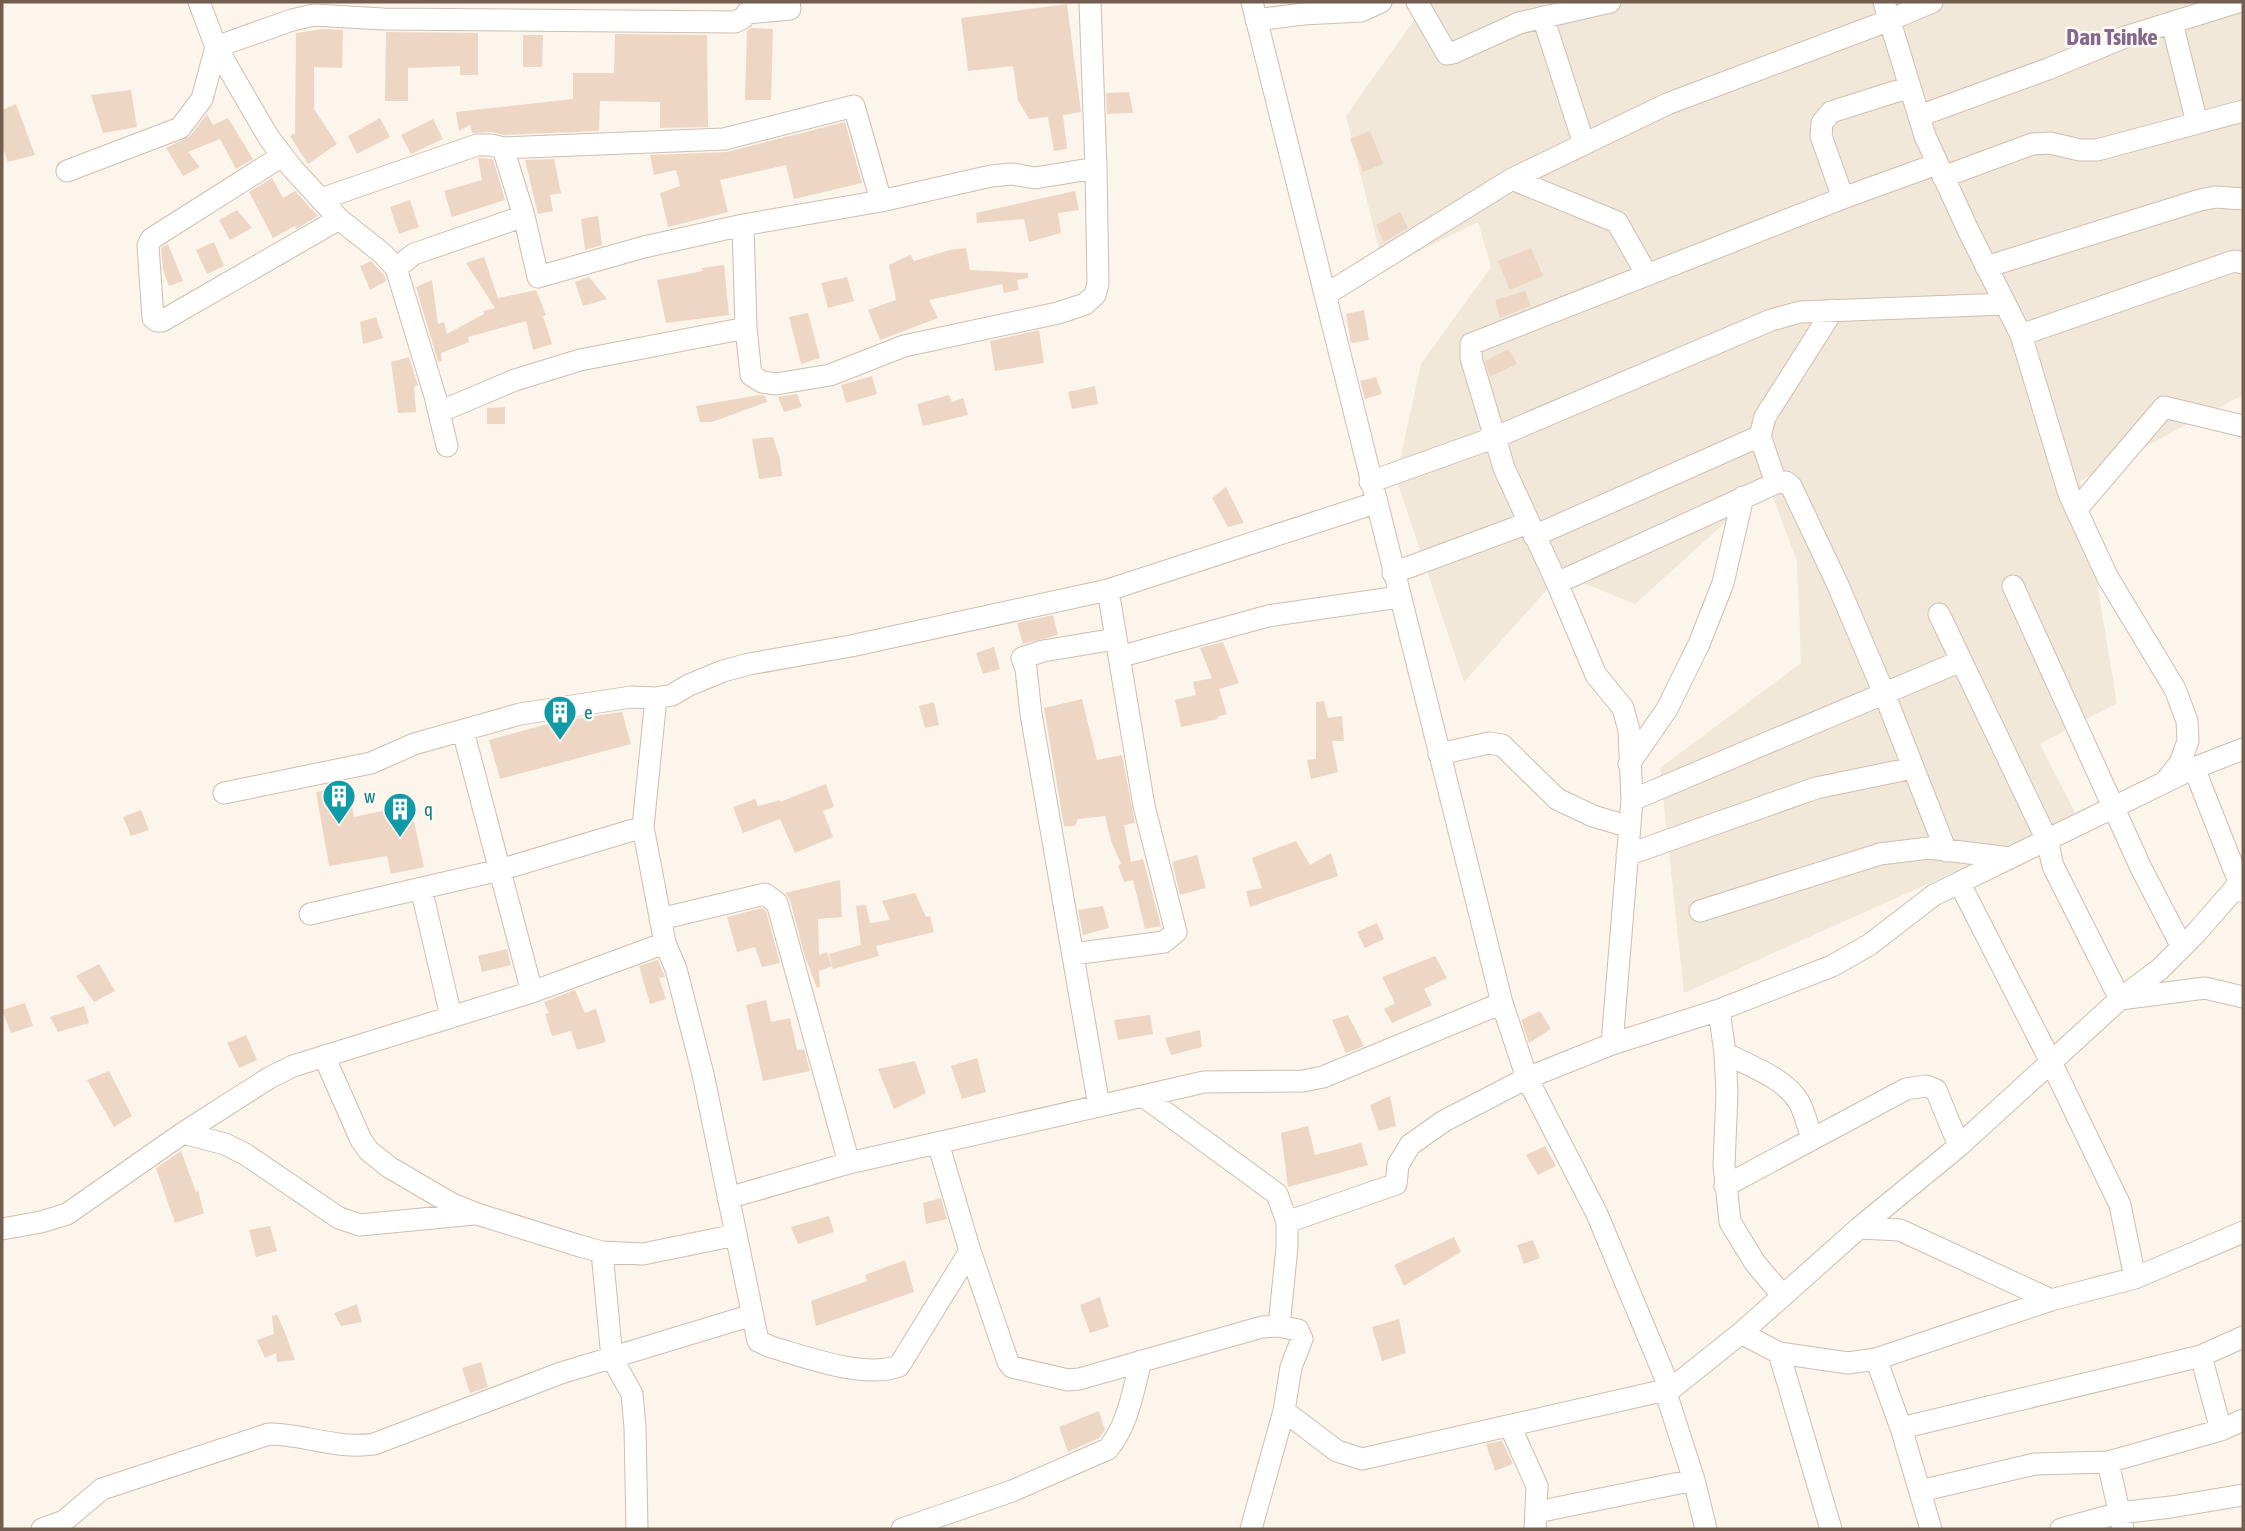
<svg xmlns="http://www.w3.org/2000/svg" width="2245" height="1531" viewBox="0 0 2245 1531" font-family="'Asap Condensed',sans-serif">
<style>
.residential{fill:#f2e8da}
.building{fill:#eed6c4}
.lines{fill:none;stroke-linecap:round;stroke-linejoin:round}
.minor-casing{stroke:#cdbeb1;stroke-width:23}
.minor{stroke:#fff;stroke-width:21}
.labels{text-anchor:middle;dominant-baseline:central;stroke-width:5;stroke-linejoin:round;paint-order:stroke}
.culture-label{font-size:19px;fill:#0d838f;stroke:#fef9f1;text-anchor:start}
.quarter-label{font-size:23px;font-weight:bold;fill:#836790;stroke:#fef9f1}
</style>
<rect width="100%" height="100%" fill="#fbf5eb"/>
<path class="residential" d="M1427 2H1543L1551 14 1586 2H2243V395L2080 481 2117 703 2040 744 2077 817 1684 993 1660 768 1801 663 1797 561 1768 484 1635 604 1561 574 1464 682 1396 478 1421 364 1491 267 1478 222 1384 269 1346 116Z"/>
<path class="building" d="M1067 4 1081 112 1063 115 1067 149 1054 151 1048 117 1029 119 1018 100 1013 66 968 71 961 18Z
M751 28 773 29 771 100H745L747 31Z
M324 29 343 30 342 68 314 67V109L337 144 308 164 290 136 295 133 296 33Z
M386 32 478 33V75H460V66L408 68V101H385Z
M615 34 707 35 708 127 660 128V102L600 101 599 131 504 135 491 132 472 133 470 125 459 131 456 112 573 99V73H614Z
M523 35H543L542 67H523Z
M131 90 137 127 103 133 91 95Z
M1129 92 1133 113 1107 114 1106 93Z
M16 104 35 155 8 162 2 146V110Z
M207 114 213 125 228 118 253 159 236 169 220 139 188 152 200 167 183 176 166 148 190 136Z
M380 118 390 137 357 154 348 136Z
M433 119 443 139 411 154 401 135Z
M845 122 862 183 794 199 786 165 720 180 728 212 668 227 660 193 680 186 676 170 654 175 650 155 727 152Z
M1370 131 1383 164 1363 172 1350 139Z
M478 158 493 159 505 200 452 217 444 191 482 180Z
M554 159 561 193 550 195 553 211 538 214 525 160Z
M272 178 283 198 295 191 318 216 296 229 295 226 273 238 249 192Z
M1075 191 1079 210 1058 213 1061 233 1029 242 1024 219 977 223 976 213Z
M410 200 419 227 399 234 390 207Z
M237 210 252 228 230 240 219 220Z
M1400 212 1408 228 1384 242 1376 225Z
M598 216 602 245 585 250 581 219Z
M214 242 224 266 207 274 196 250Z
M168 244 183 281 169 286 163 270 161 248Z
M966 248 970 270 1028 273V278L1017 280 1019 290 1004 293 1002 284 929 300 938 318 880 340 868 310 896 300 889 265 910 255 914 261 950 250Z
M1531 248 1543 276 1510 290 1498 261Z
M484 257 498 298 536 290 546 315 543 316 552 344 533 350 526 321 468 337 469 342 441 353 442 361 438 362 416 287 432 280 438 324 444 322 447 334 484 314 483 311 495 308 466 263Z
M371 261 384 275 386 281 370 290 360 266Z
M724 265 729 315 666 323 657 280 703 271 702 268Z
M589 277 607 299 583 306 575 282Z
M847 277 854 301 828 308 821 283Z
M1525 291 1531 306 1500 318 1495 300Z
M1364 310 1369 340 1351 343 1346 314Z
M808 313 820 358 801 364 789 317Z
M376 317 383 338 363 344 360 322Z
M1039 330 1044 363 995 371 990 341Z
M1509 349 1517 364 1490 377 1485 361Z
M409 357 418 385 414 387 416 412 398 413 391 362Z
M872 376 877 394 846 403 841 385Z
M1376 377 1382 394 1365 399 1360 381Z
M1095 386 1098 404 1072 409 1068 392Z
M797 394 802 407 784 412 778 397Z
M759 395 765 396 767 402 712 422H700L696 406Z
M949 395 952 402 963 398 968 415 923 426 917 404Z
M505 407V424H487V408Z
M773 437 780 459 782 476 759 479 752 439Z
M1226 487 1244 523 1228 527 1212 498Z
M1053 615 1058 635 1023 644 1017 623Z
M1223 642 1239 683 1219 689 1227 714 1217 717 1218 719 1181 727 1175 700 1196 695 1193 682 1212 678 1200 648Z
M994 647 1000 669 983 674 976 653Z
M1082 699 1097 760 1122 755 1135 823 1124 825 1131 862 1143 859 1161 926 1145 929 1133 880 1124 882 1118 865 1121 864 1111 841 1105 816 1078 819 1075 826H1064L1044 708Z
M1324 701 1328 718 1342 716 1344 741H1332L1338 772 1311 779 1307 760 1316 759V702Z
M934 702 939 725 925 728 919 706Z
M622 712 631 744 500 779 489 740 559 721Z
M826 784 834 807 823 811 833 837 795 853 780 819 743 833 733 807 755 799 758 806 780 800V802Z
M348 787 354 817 396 808 393 798 408 795 424 867 391 874 387 856 329 866 316 792Z
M141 810 149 830 131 836 123 817Z
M1296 841 1310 865 1331 853 1338 876 1250 907 1246 891 1262 888 1252 858Z
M1197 855 1206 888 1180 895 1172 862Z
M840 880 842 917 818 919 819 955 827 952 832 966 819 971 820 987 817 988 805 957 790 900 785 893Z
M915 893 926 917 930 916 934 932 876 946 879 956 833 969 829 954 861 945 856 906 866 905 870 923 890 920 882 901Z
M1103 906 1109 928 1083 935 1078 910Z
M762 908 766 911 780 963 762 967 755 947 737 952 727 917Z
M1377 923 1384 939 1365 948 1357 932Z
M507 949 511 965 482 972 478 956Z
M1435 956 1447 978 1424 989 1432 1005 1392 1023 1384 1009 1395 1003 1382 977Z
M658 960 665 977 659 978 666 999 650 1004 639 966Z
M99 964 115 991 94 1002 76 976Z
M575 990 585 1013 596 1009 606 1042 577 1050 571 1031 552 1036 545 1014 549 1013 544 1002Z
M766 1000 771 1022 790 1018 797 1050 804 1049 810 1071 763 1081 746 1005Z
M25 1003 33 1026 11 1033 2 1010Z
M84 1006 89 1023 58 1032 50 1017Z
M1540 1011 1551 1029 1529 1043 1521 1020Z
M1150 1015 1153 1034 1118 1040 1114 1020Z
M1348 1015 1364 1046 1346 1053 1332 1020Z
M1200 1030 1202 1047 1171 1055 1165 1038Z
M246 1035 257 1060 239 1068 227 1043Z
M977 1058 986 1092 962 1099 951 1066Z
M915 1061 926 1093 894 1109 878 1069Z
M109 1071 132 1116 114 1127 87 1080Z
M1390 1096 1396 1126 1379 1131 1370 1105Z
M1308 1126 1315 1155 1361 1143 1368 1165 1288 1187 1281 1133Z
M1545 1146 1556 1166 1538 1175 1526 1155Z
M181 1151 196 1192 198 1191 204 1213 175 1223 156 1168Z
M941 1198 947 1219 926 1224 923 1203Z
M829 1216 834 1232 798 1244 791 1227Z
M270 1226 277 1251 256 1257 249 1230Z
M1454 1237 1461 1252 1404 1286 1394 1265Z
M1533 1240 1540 1258 1524 1264 1517 1245Z
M905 1260 914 1292 816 1326 811 1301 867 1281 865 1275Z
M1100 1297 1109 1327 1090 1333 1080 1305Z
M357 1304 362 1322 341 1326 334 1313Z
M277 1315 284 1330 295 1360 277 1362 276 1353 265 1358 257 1340 274 1334 272 1316Z
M1399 1319 1406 1353 1382 1361 1372 1327Z
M481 1362 488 1387 470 1393 462 1368Z
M1099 1411 1105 1430 1099 1438 1068 1452 1059 1427Z
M1502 1441 1513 1464 1495 1471 1486 1444Z"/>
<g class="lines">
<defs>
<path id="minor" d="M199 2 216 47 269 138 293 169 339 219 382 253 396 268 435 396 447 446
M1252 2 1502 1003 1527 1078 1597 1214 1670 1389 1666 1393 1694 1480 1706 1529
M1417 2 1447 54 1453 53 1519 23 1610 2
M1884 2 1925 136 1969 232 2021 335 2069 494 2108 578 2175 689 2187 721 2188 741 2180 763 2165 782
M1543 17 1584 144
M1256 20 1303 14 1361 11 1381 2
M2172 23 2197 123
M1919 116 2048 69 2125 37 2238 2
M503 148 524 216 538 277 644 247 743 225 881 201 991 176 1012 174 1035 178 1096 168
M282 156 151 239 148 246 153 318 157 321H162L339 219
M67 171 180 128 202 99 216 47 292 20 314 15 383 19 735 22 743 18 747 13 790 9 789 2
M1943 177 2032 144 2050 143 2080 150H2097L2243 111
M1512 179 1617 222 1647 275
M1843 198 1821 136 1822 123 1831 112 1910 87
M321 199 477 145H491L503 148 724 139 854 106 881 201
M743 225 746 328 751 375 762 382 776 384 830 375 904 346 1058 313 1085 304 1095 295 1098 284 1096 168 1090 2
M1986 267 2200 200 2216 197 2243 199
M396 268 414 254 524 216
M1325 295 1512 179 1667 104 1890 20 1932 2
M2021 335 2234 261 2243 263
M439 412 515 380 580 360 746 328
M1370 482 1496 437 1771 320 1800 312 2005 304
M1776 483 1760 436 1765 417 1833 310
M2076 510 2164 407 2243 426
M1534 536 1760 436
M1393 573 1528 523
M1557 583 1776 483 1786 482 1791 486 1837 583 1884 693 1946 851
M2013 586 2141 868 2182 947
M1939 614 2047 840 2053 866 2120 999 2205 988 2243 997
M1119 657 1268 616 1399 597
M656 698 643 827 665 943 676 969 703 1074 758 1341 771 1347C807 1357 863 1379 899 1366L970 1251
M463 731 532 992
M1439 754 1489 743 1502 745 1557 799 1593 816 1630 827
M1629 764 1667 709 1699 644 1723 583 1743 497
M2194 768 2243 892
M224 793 371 763 414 744 520 714 631 697 656 698 672 695 689 685 723 671 749 664 851 646 1108 590 1375 503
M1632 800 1961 661
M1627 855 1816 788 1913 768
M1960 884 2051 1062 2120 1205 2135 1278
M421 888 451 1016
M1700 911 1880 854 1929 848 2010 858
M310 914 500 870 643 827
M660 919 765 894 777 903 849 1163
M1073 954 1164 942 1176 932 1144 806 1108 590
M1719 1010 1725 1053 1727 1093 1724 1165 1730 1222 1755 1263 1783 1296
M1612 1044 1632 800 1629 730 1623 708 1596 675 1557 583 1504 468 1471 358V344L1843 198 1937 164
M1725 1053C1749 1066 1784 1077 1799 1102 1805 1113 1808 1127 1812 1139
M324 1056 361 1140 369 1151 389 1167 452 1204 477 1214 580 1246 602 1252 643 1254 736 1235
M1143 1096 1277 1194 1287 1222V1247L1279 1326
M1099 1106 1031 714 1026 669 1022 658 1043 651 1115 639
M183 1133 225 1144 245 1154 339 1218 360 1225 474 1214
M938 1143 970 1251 1008 1362 1012 1367 1068 1380 1079 1379 1262 1327 1279 1326 1298 1330 1302 1339 1291 1367 1284 1411 1251 1529
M1725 1186 1906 1089 1926 1086 1936 1090 1959 1146
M728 1198 849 1163 1204 1082 1303 1081 1323 1077 1502 1003
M1287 1222 1396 1184 1398 1165 1410 1145 1444 1121 1527 1078 1612 1044 1719 1010 1832 966 1869 945 1934 895 2194 768 2243 749
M1859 1228 1900 1230 2051 1300
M2 1229 41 1222 67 1214 183 1133 269 1078 293 1066 532 992 665 943
M602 1252 612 1358 632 1394 635 1427 637 1529
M1741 1333 1779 1353 1848 1363 1876 1359 2051 1300 2135 1278 2243 1232
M1779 1353 1831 1529
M2201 1356 2221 1430
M1876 1359 1901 1428 1931 1529
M1666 1393 1741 1333 1859 1228 1959 1146 2120 999 2160 969 2197 932 2243 879
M1284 1411 1337 1451 1362 1459 1670 1389
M1510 1426 1537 1486 1535 1529
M1901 1428 2201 1356 2243 1337
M2108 1462 2123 1529
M1920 1491 2035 1464 2108 1462 2221 1430 2243 1420
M1537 1512 1694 1480
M42 1529 64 1521 102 1489 269 1434C304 1434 339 1450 374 1444L561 1373 752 1315
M902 1529 1012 1491 1108 1449C1128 1425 1133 1391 1141 1361
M2061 1529 2119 1513 2171 1507 2243 1495"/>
</defs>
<use href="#minor" class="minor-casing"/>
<use href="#minor" class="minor"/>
</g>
<defs>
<symbol id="building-pin" viewBox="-11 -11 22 30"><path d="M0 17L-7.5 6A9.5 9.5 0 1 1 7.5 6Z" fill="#0f9aa8" stroke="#fef9f1"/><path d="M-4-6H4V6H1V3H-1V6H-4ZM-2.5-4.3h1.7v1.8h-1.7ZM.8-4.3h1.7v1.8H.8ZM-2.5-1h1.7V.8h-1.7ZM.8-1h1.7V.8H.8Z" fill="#fff"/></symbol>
</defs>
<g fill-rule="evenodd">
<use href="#building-pin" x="541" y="693" width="38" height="52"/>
<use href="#building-pin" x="320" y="777" width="38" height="52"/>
<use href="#building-pin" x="381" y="790" width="38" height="52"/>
</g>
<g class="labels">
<g class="culture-label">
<text x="584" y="712">e</text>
<text x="364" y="796">w</text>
<text x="424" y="809">q</text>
</g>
<g class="quarter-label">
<text x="2112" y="37">Dan Tsinke</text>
</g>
</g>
<rect width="2245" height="1531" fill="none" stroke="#745e4f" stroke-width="7"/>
</svg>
